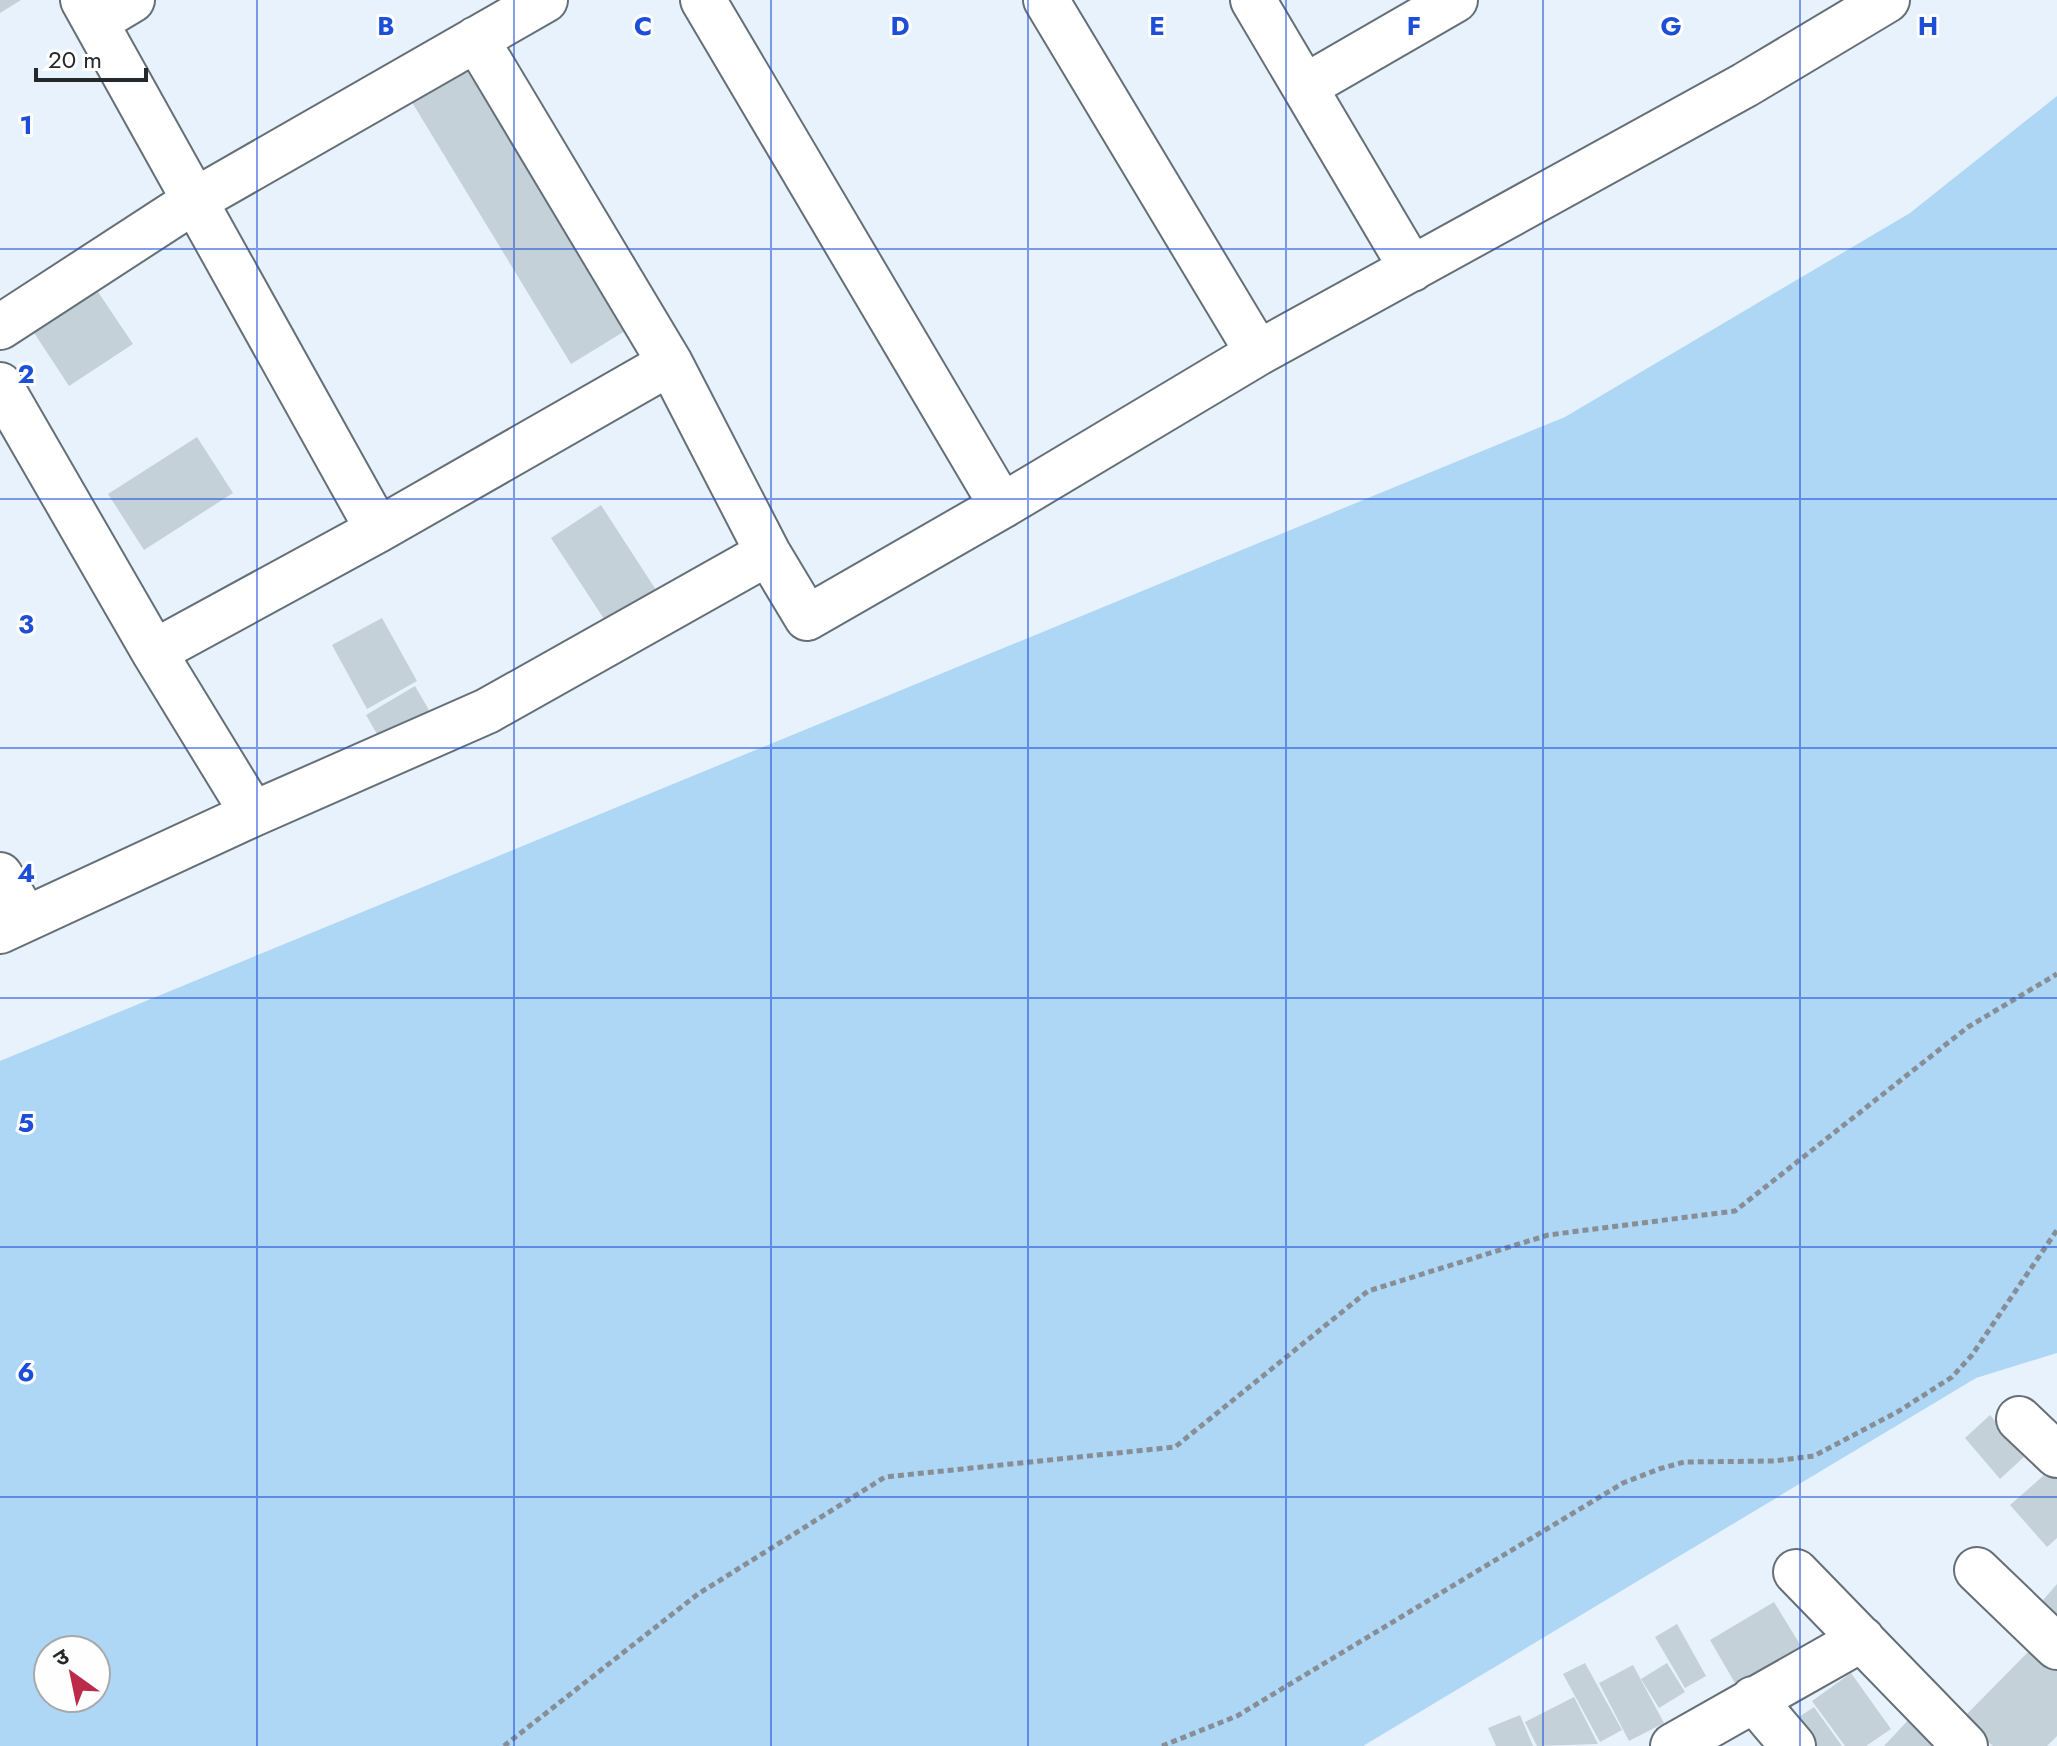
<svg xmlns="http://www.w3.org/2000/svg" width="2057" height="1746" viewBox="0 0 2057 1746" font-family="Jost,'Noto Sans Devanagari',sans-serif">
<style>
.green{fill:#aed6f5;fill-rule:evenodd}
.building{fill:#c5d1d9}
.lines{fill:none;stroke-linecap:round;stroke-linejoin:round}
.minor-casing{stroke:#656f77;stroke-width:48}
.path{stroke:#878e95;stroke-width:5;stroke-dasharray:6 4;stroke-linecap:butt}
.minor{stroke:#fff;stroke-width:44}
.grid{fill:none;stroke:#1d4ed8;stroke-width:2;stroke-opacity:0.55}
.grid-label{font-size:26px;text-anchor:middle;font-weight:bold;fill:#1d4ed8;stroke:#fefefe;stroke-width:6;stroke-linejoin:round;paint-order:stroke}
</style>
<rect width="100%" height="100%" fill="#e7f2fc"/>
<path class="green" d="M2057 96V1353L1976 1378 1363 1746H0V1061L1565 417 1910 213ZM48 1650H96V1698H48Z"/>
<path class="building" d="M0 0H21L0 13Z
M464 66 625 331 571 364 410 99Z
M90 280 133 344 69 386 27 322Z
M197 437 233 493 144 550 108 494Z
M601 505 656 590 606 622 551 538Z
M382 618 417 681 367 709 332 645Z
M415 686 433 717 384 746 366 715Z
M1990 1415 2026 1455 2000 1479 1965 1438Z
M2051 1469 2057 1475V1538L2047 1547 2010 1505Z
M2057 1584V1620L2037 1607Z
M1774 1602 1804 1651 1739 1690 1710 1640Z
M1677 1624 1706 1676 1685 1688 1655 1637Z
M2040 1640 2057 1657V1736L2047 1746H1993L1962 1719Z
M1585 1663 1622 1730 1600 1742 1563 1674Z
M1667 1663 1685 1692 1659 1708 1641 1679Z
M1633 1665 1664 1723 1629 1741 1599 1683Z
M1851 1673 1891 1729 1866 1746H1845L1812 1701Z
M1574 1697 1598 1744 1537 1746 1525 1722Z
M1814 1707 1842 1746H1802L1787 1725Z
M1520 1715 1533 1746H1496L1488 1728Z
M1911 1717 1944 1746H1884Z"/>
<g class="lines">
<defs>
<path id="minor" d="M83 0 378 530
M703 0 1002 506
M1046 0 1258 353
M1253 0 1412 269
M97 21 132 0
M476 39 670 363 768 553 807 618 1002 506 1258 353 1745 85 1887 0
M1306 86 1455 0
M0 327 194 201 545 0
M0 385 154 652 253 814
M154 652 378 530 670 363
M0 875 26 919
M0 931 253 814 487 711 768 553
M2019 1419 2057 1455
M1977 1570 2057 1647
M1796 1572 1965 1746
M1753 1699 1793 1746
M1673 1746 1862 1639"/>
</defs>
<use href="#minor" class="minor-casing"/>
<path class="path" d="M504 1746 698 1594 885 1477 1175 1447 1368 1291 1548 1235 1735 1211 1968 1027 2057 974
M1162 1746 1237 1716 1623 1483 1659 1469 1684 1462 1774 1461 1814 1456 1899 1411 1952 1377 1972 1355 2057 1230"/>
<use href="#minor" class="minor"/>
</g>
<path class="grid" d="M257 0V1746M514 0V1746M771 0V1746M1028 0V1746M1286 0V1746M1543 0V1746M1800 0V1746M0 249H2057M0 499H2057M0 748H2057M0 998H2057M0 1247H2057M0 1497H2057"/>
<g class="grid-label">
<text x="386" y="35">B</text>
<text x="643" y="35">C</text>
<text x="900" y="35">D</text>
<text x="1157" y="35">E</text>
<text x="1414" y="35">F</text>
<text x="1671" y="35">G</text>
<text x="1928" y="35">H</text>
<text x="26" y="134">1</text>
<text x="26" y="383">2</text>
<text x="26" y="633">3</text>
<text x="26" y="882">4</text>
<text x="26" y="1132">5</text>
<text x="26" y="1381">6</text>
</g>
<g transform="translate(72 1674) rotate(327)"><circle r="38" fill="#fefefe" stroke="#a7a9aa" stroke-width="2"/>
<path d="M0-6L14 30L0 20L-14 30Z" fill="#bb2a47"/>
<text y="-12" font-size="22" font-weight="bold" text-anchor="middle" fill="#25292c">उ</text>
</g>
<path d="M36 68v12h110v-12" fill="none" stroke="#25292c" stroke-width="4"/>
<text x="48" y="68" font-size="24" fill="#25292c" stroke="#fefefe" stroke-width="6" paint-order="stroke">20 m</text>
</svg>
